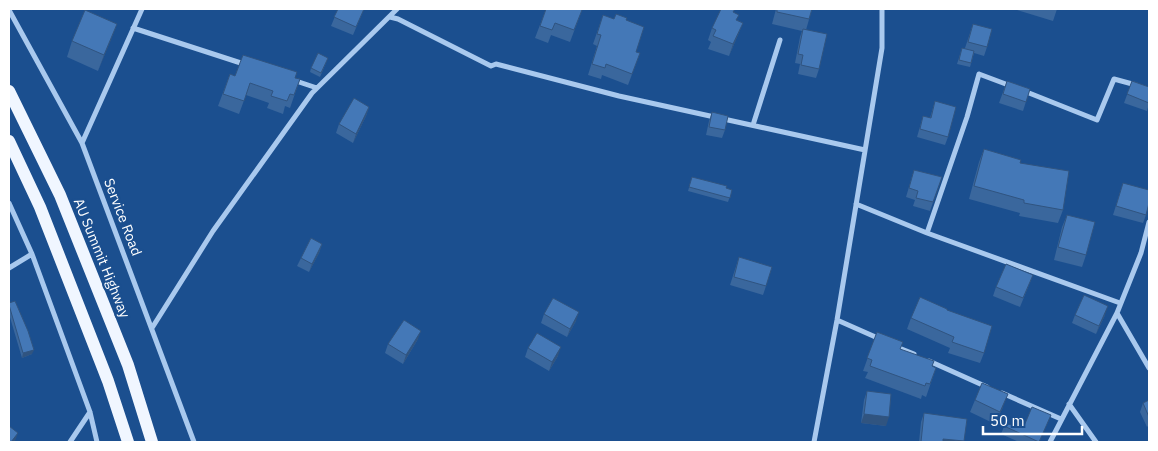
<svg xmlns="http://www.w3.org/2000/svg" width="1158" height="451" viewBox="0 0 1158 451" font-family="'IBM Plex Sans',sans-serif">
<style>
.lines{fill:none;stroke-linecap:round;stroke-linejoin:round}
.minor{stroke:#a9c9ee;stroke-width:5}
.primary{stroke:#f0f6ff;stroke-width:12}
.wall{fill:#3a679d}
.shaded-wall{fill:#305480}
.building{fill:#4478b7;stroke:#305480}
.labels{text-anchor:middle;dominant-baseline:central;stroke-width:4.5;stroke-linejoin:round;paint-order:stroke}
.street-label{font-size:14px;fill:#fff;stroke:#1b4f8f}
</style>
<rect width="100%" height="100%" fill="#1b4f8f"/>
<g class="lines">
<path class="minor" d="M9 10 82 143 194 442
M390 17 398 19 491 66 496 64 619 96 865 150
M133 28 247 65
M293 80 317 88
M1024 91 1097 120 1114 79 1136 85
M753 125 780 40
M82 143 142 9
M9 203 32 254 90 412 97 442
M856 204 927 233 1120 303
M927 233 967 117 979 74 1011 86
M9 268 32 254
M1117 313 1149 368
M837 320 880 339
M152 328 213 231 312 93 397 9
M894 346 914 354
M929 361 987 387
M1002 393 1061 419
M1069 404 1096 442
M70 442 90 412
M814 442 837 320 882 48V9
M1050 442 1117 313 1141 253 1149 222"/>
<path class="primary" d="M9 91 60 195 128 365 152 442
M9 141 40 207 108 381 128 442"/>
</g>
<path class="wall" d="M338 9H364L353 35 331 26Z
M546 9 582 10 570 42 551 35 548 43 535 38Z
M776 9H812L806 30 819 69 816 78 798 74 800 64 795 63 800 37 802 31 772 24Z
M1018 9H1057L1053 21 1017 10Z
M734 12 737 20 743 23 729 56 708 49 711 42 708 40 712 28Z
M603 15 614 19 626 20 636 52 640 53 628 85 602 75 601 79 588 75 597 46 593 44Z
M117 24 98 71 67 57 72 41Z
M973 24 987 47 984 56 974 53 970 67 957 64 962 48H965Z
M328 58 320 77 310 72 311 68Z
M230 74 235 76 295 78 300 79 290 108 285 106 283 114 267 108 269 103 246 95 239 114 218 106Z
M1007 81 1030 89 1023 111 999 103Z
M1132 81 1149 87V104L1147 111 1124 103Z
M935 101 948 137 945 145 917 137 923 116 930 118Z
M369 107 366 116 353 143 336 133 339 124Z
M712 112 725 130 722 138 706 135 709 121Z
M984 149 1020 163 1063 210 1058 223 1019 216 1020 213 969 199 979 162Z
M914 170 942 177 930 211 913 206 915 200 906 197Z
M692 177 732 190 728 202 688 191Z
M1123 183 1146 215 1143 223 1113 215Z
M1067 215 1086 255 1082 267 1054 260 1062 227Z
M322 244 319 253 309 272 297 266 301 258Z
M739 257 766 286 763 295 730 285Z
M1033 275 1020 307 993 296 996 287Z
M9 303 32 354 22 358 9 314Z
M947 310 984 353 980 363 948 353 950 348 907 329 911 318Z
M544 314 576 321 567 337 541 323Z
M1075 315H1105L1096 334 1072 323Z
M877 332 900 349 936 368 926 397 922 395 921 399 865 378 868 372 863 371Z
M418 339 403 364 385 353 388 344Z
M528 348 558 356 549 371 525 357Z
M867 391 886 426 861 423 864 400Z
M975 400 1003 407 995 424 970 412Z
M1149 400V425L1147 427 1140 412 1143 403Z
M924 413 964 442H919L921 422Z
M1005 424 1024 426 1047 424 1039 442H1019L1001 434Z"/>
<path class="shaded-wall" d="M743 23 738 35 729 56 733 44Z
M117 24 111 40 98 71 104 55Z
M369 107 366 116 353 143 356 134Z
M322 244 319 253 309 272 312 264Z
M1108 306 1105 315 1096 334 1099 326Z
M579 312 576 321 567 337 570 329Z
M421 331 418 339 403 364 406 355Z
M561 347 558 356 549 371 552 362Z
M34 350 32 354 22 358 23 353Z
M1008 394 1003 407 995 424 1000 412Z
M864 414 889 417 886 426 861 423Z
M18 433 15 441 14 442H11Z
M943 439 964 441V442H942Z"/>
<path class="building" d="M338 9H364L356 27 334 17Z
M546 9H580L582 10 574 30 555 23 552 30 540 26Z
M721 9H735L733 12 739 15 736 20 743 23 733 44 713 36 716 30 712 28Z
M777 9H812L809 19 777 12Z
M85 10 117 24 104 55 72 41Z
M616 14 627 18 626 20 644 27 636 52 640 53 632 74 606 64 605 68 592 64 601 35 597 34 603 15 614 19Z
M973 24 992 29 987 47 968 42Z
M803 29 827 34 819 69 801 65 803 55 798 54Z
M962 48 974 51 971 63 959 60Z
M318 53 328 58 321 73 311 68Z
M243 55 297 72 295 78 300 79 294 95 290 94 287 101 271 96 273 91 250 83 244 101 223 94 230 74 235 76Z
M1007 81 1030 89 1026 102 1003 94Z
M1132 81 1149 87V103L1127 94Z
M354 98 369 107 356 134 339 124Z
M935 101 956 107 948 137 920 129 923 116 931 118Z
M712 112 728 116 725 130 709 127Z
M984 149 1021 160 1020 163 1069 171 1063 210 1024 203V200L974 186Z
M914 170 942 177 933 202 916 198 918 191 909 188Z
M692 177 727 186 726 188 732 190 730 198 689 187Z
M1123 183 1149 190V203L1146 215 1116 206Z
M1067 215 1095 222 1086 255 1058 247Z
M311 238 322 244 312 264 301 258Z
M739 257 772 267 766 286 734 277Z
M1006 264 1033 275 1023 298 996 287Z
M1084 295 1108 306 1099 326 1075 315Z
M920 297 947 309V310L992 326 984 353 952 342 954 337 911 318Z
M553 298 579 312 570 329 544 314Z
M15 301 28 331 34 350 23 353 9 305V303Z
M404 320 421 331 406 355 388 344Z
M877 332 903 342 900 349 934 361 932 366 936 368 930 384 926 383 925 386 870 366 872 360 867 358Z
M537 333 561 347 552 362 528 348Z
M982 383 1008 394 1000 412 975 400Z
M867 391 891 394 889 417 864 414Z
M1149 400V417L1143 403Z
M1032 407 1051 415 1039 442 1004 426 1005 424 1024 426Z
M924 413 967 419 964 441 943 439V442H921Z
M9 426 18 433 11 442H9Z"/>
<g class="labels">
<g class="street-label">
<text transform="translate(123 217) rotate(69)">Service Road</text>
<text transform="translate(102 258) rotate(68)">AU Summit Highway</text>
</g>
</g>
<rect width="1158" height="451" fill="none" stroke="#ffffff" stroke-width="20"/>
<path d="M983 426v8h99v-8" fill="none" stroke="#ffffff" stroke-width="2.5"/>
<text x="990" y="426" font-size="15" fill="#ffffff" stroke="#1b4f8f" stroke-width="4" paint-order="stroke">50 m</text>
</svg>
